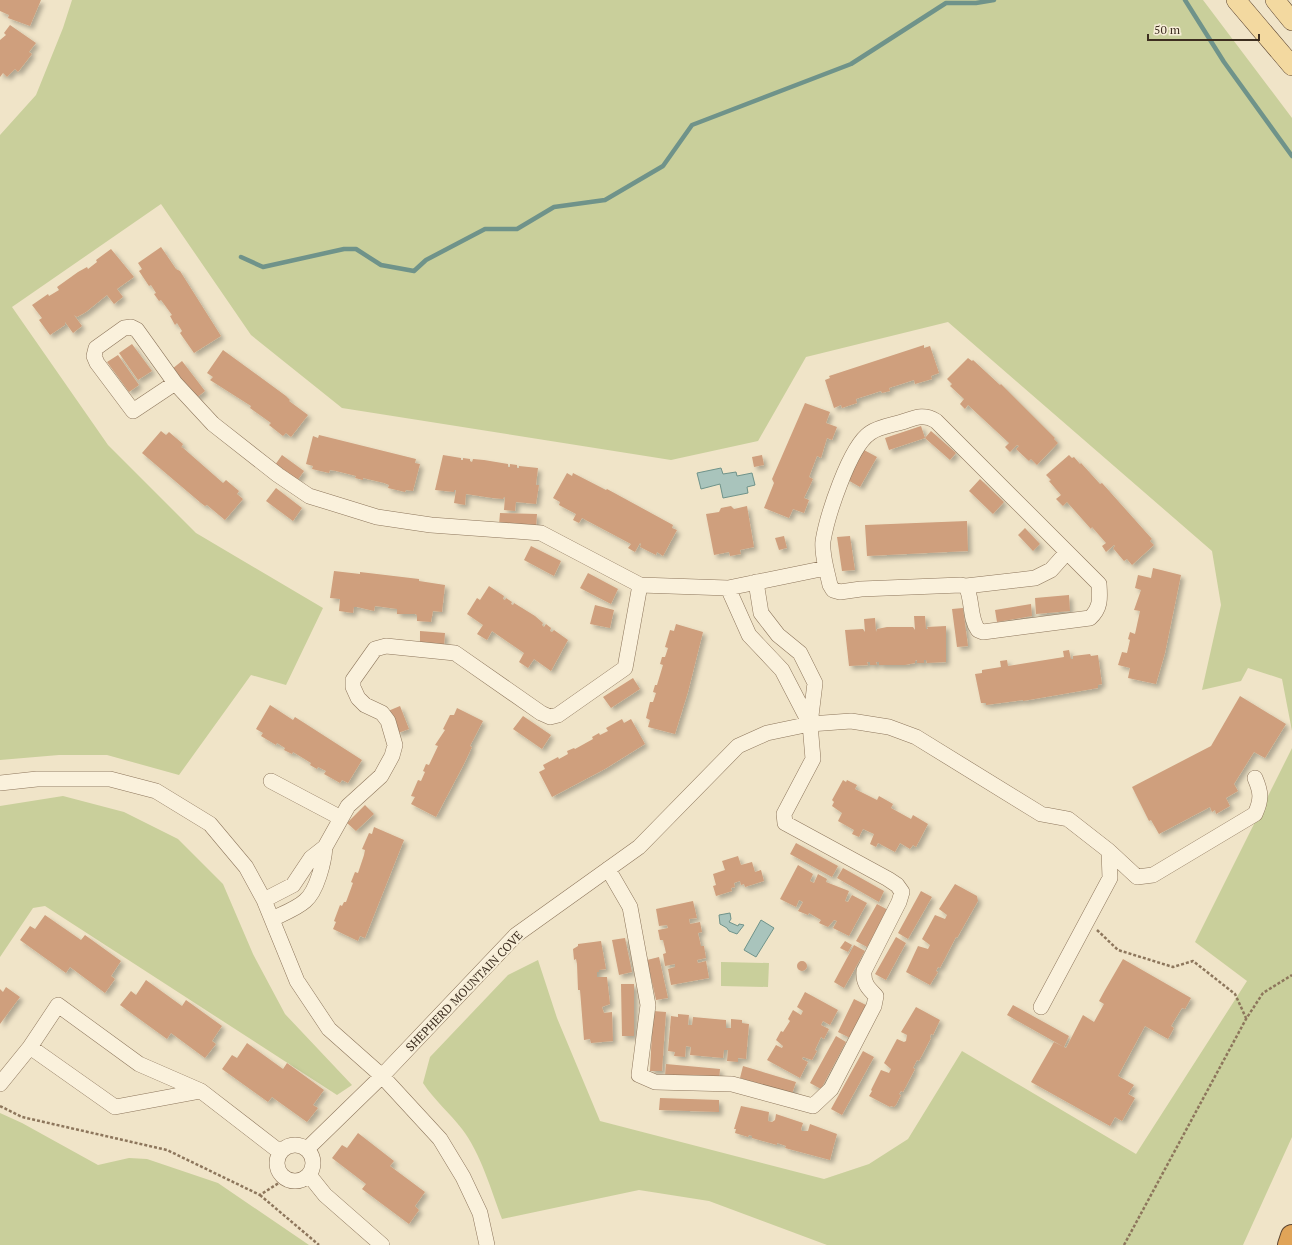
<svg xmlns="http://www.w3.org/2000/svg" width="1292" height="1245" viewBox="0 0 1292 1245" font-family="'PT Serif',serif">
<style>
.green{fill:#c9cf9b}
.water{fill:#a9c4bc;stroke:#6f938a}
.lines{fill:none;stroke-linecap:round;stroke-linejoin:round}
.stream{stroke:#6f938a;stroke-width:4.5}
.building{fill:#cf9f7d;filter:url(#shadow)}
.minor-casing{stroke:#8d765c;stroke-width:16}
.major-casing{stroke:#5b4430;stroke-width:20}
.highway-casing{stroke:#5b4430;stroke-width:24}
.path{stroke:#8d765c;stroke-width:2.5;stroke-dasharray:3 2;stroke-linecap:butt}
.minor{stroke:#faf1dc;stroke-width:15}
.major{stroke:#f3d9a0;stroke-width:19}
.highway{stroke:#e0a458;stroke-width:22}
.labels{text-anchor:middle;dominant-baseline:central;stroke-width:4;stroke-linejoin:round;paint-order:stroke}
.street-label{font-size:12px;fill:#3d2e20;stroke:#f7eed8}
</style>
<defs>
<filter id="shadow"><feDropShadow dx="3.5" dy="3.5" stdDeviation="2" flood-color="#0004"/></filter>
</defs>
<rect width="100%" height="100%" fill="#f0e4c8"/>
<path class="green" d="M72 0H1203L1292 118V731L1282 679 1248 668 1241 681 1202 690 1221 605 1212 551 948 322 806 357 758 441 671 460 342 408 251 335 161 204 12 307 108 445 196 533 323 608 286 685 251 675 179 775 107 755H59L0 760V135L36 95 63 28Z
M1292 748V1137L1243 1245H827L709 1201 639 1190 502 1219C491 1190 481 1154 462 1129 450 1113 434 1100 423 1083L430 1057 508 975 538 960 557 1018 600 1121 824 1179 869 1164 908 1139 962 1051 1136 1154 1247 981 1195 942Z
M63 796 124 812 178 839 223 884 253 954 285 1014 352 1085 337 1095 45 906 33 908 0 957V806Z
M721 962 769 963 768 987 721 986Z
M0 1113 22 1123 98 1165 129 1158 147 1159 218 1183 309 1245H0Z"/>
<path class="water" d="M721 468 723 474 736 472 737 476 752 473 755 485 747 487 748 493 723 498 720 484 701 489 697 473Z
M730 913 731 919 729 922 738 926 739 924 744 925 737 934 729 931 727 928 720 924 719 915Z
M761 920 774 928 756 957 744 950Z"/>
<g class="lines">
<path class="stream" d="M1185 0 1224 62 1292 156
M241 257 263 267 344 249H356L381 265 414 271 426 260 485 229H517L554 207 605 200 663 166 692 125 851 64 946 3H976L994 0"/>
</g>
<path class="building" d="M0 0H41L30 26 8 18 9 15 0 11Z
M10 25 36 43 29 52 32 54 18 72 15 69 7 77 3 73 0 77V40L6 35 4 33Z
M161 247 176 269 180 271 221 336 194 353 180 333 182 331 177 323 175 325 170 316 172 315 161 300 159 301 154 294 156 293 151 285 149 286 139 271 142 269 138 263Z
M111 249 134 277 117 289 123 297 114 304 107 295 86 312 77 317 74 315 82 326 73 333 65 322V325L50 335 39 320 42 318 32 305 48 294 49 296 59 290 57 287 78 272 87 267 88 269 97 262 96 260Z
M132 344 152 371 138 380 119 353Z
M924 345V348L930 346 939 373 931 376 932 379 915 384 914 380 889 388 890 391 882 393 881 391 856 399 857 403 842 408 841 405 834 408 825 380 830 378 829 376Z
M223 350 286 396 290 400 289 401 308 415 291 437 286 433 283 436 269 425 271 423 250 408 251 406 210 380 213 377 207 373Z
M118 355 139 385 129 392 107 362Z
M968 358 972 361 973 360 1000 385 1001 384 1055 438 1054 439 1058 443 1037 465 1031 459 1029 461 1016 449 1019 446 1017 445 1010 452 1005 447 1009 443 968 405 965 409 960 404 964 399 950 386 952 384 947 379Z
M182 361 205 391 195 399 172 369Z
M805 403 830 412 826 423 837 427 832 440 827 438 821 458 817 456 809 477 813 479 804 498 809 500 804 513 793 509 789 518 764 508 774 483 772 479Z
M921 426 925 438 889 450 885 438Z
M161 431 166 435 169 432 183 444 181 448 182 447 223 483 226 480 239 491 237 494 243 499 225 520 207 505 205 506 201 503 142 453Z
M931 431 956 453 950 460 925 438Z
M319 435 416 459 415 463 420 464 413 491 406 490 405 492 388 488 389 485 384 483 363 478V480L355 478 356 476 336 471 330 470 329 473 312 469 313 466 306 464 313 436 318 438Z
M864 450 877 457 860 487 846 479Z
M282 455 304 471 297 481 275 465Z
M443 455 461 458V460H463V458L470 459V461L472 462 473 459 484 460 508 464V467H510V464L517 465V468H519V466L538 468 536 485H539L536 504 516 502 515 511 504 510 505 497H504L503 499 492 498 466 494 465 505 454 503 456 490H454V492L435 490Z
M762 455 764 465 754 467 752 457Z
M1069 455 1072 458 1074 457 1080 464 1081 463 1100 484 1102 483 1152 539 1150 541 1154 545 1132 565 1127 559 1124 561 1113 548 1115 546 1114 545 1106 552 1102 546 1106 543 1092 527 1091 529 1067 502 1063 506 1056 499 1061 495 1049 481 1051 480 1046 475Z
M567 473 572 476 573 473 606 490 607 489 673 525 672 528 677 530 663 556 657 552 656 555 640 547 641 544 640 543 635 552 628 548 631 544 582 518 579 523 573 520 576 514 559 505 560 502 553 498Z
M980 479 1004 502 993 514 969 491Z
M276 488 302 508 293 521 266 501Z
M731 506 734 509 747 506 754 547 740 550 741 554 730 556 729 552 714 555 706 514 719 512 721 508Z
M500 513 537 514 536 527 499 525Z
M967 521 968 551 867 556 865 525Z
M1025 528 1040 544 1033 551 1018 535Z
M784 536 787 548 779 550 775 538Z
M850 536 855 570 842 571 837 537Z
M531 546 561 561 554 576 524 560Z
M1153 568 1181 575 1165 653 1156 684 1128 678 1130 668 1118 665 1122 652 1127 653 1130 640 1128 639 1130 632 1135 634 1140 611 1134 610 1141 590 1135 588 1138 575 1151 578Z
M334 571 360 574V572L419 579V581L445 585 442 612 433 611 431 622 417 621V615L415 614H397V609L375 606 374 611 357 607H354L353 613 339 611 340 599 330 598Z
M588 573 618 589 611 604 580 588Z
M489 586 504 596 503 599 505 600 506 598 512 602 511 604 513 605 514 603 535 616 543 623 542 625 544 627 546 624 551 628 550 631 552 632 554 630 568 640 551 671 534 659 528 668 519 662 524 653 492 631 487 640 477 634 483 625 467 614 477 598 480 600Z
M1069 595 1070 611 1036 614 1035 598Z
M1031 604 1032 616 997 622 995 610Z
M595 605 614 610 610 628 590 624Z
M963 608 968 646 957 647 952 609Z
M914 616H925L926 629H928L927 627 946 626V662L927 663 926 660H924V663H917V660L915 661V663L905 665H879V662H876L877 665H870V662H867L868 665 849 666 845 630 863 629 865 632 864 619 875 618 876 632 877 629 887 627H913L915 630Z
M676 624 703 632 688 692 675 734 648 727 650 720 646 718 650 702H653L656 693 653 692 655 685H657L663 665 660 664 662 657H665L668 648 665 647 670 630 674 631Z
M420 631 445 633 444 646 420 644Z
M1069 650 1071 659H1073V656L1090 654 1091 656 1098 655 1102 684 1098 685V688L1023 701V700L986 705V703H981L975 674 982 673V670L1001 667 1000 661 1007 660 1008 666 1064 657 1063 651Z
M633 678 640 689 611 708 603 697Z
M1240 696 1286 724 1265 758 1254 752 1234 784 1238 791 1226 798 1230 806 1216 814 1215 810 1212 812 1210 807 1159 834 1151 820 1149 821 1132 787 1211 746Z
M270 705 293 720 295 717 362 760 348 783 342 780 340 783 324 774 326 771 318 767 317 769 310 765 311 763 293 752 292 754 284 750 285 748 277 743 276 745 261 736 263 733 256 729Z
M400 706 409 729 398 733 388 711Z
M457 708 483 721 470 746 472 747 464 764 436 817 411 804 415 797 411 796 418 780 421 781 425 772 423 771 426 764 429 765 438 746 435 745 445 730 443 729 450 715H454Z
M523 716 551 735 542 749 513 729Z
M622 719 624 723 631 719 645 744 605 769 552 797 539 772 545 769 543 765 558 757 559 759 568 754 567 751 574 748 575 749 593 739 592 737 599 733 600 735 608 731 606 728Z
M843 780 846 782 847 780 857 785 855 789 877 800 879 796 893 804 891 808 911 819 913 815 928 824 916 847 913 845 910 849 900 843 895 852 878 843 876 847 870 844 874 834 863 829 859 837 852 834 854 830 838 821 842 813 832 806 834 802 832 800Z
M365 805 374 814 356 831 347 823Z
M374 827 404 840 365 938 360 936 358 941 333 929 336 922 334 921 340 905 342 906 344 902H346L353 883 351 882 355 872 358 873 364 855 365 850 362 849 369 833 372 834Z
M796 843 838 866 832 877 790 854Z
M738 856 741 865 752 862 755 872 761 870 764 881 745 887 744 884 741 885 740 881 734 883 735 887 731 888 732 891 716 896 713 886 716 885 713 874 725 870 722 861Z
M798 865 813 874 810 881 814 883 818 874 827 879 826 882 849 891 845 901 848 902 852 895 867 903 849 936 833 928 837 921 834 920 828 927 819 923 821 920 809 913 808 915 798 911 803 902 799 900 796 907 780 899Z
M843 868 884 891 879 902 837 878Z
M955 884 977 896 978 901 957 938 956 937 940 968 938 967 936 971 938 972 930 985 906 972 918 946 928 949 930 945 922 939 935 915 945 919 947 915 939 909Z
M921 891 932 897 908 939 898 933Z
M693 901 697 918 689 919 690 924 700 922 702 932 698 933 701 946H704L706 958 697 960 698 963 706 961 709 978 671 985 668 969 675 967V964L665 966 663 954 666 953 663 940H660L658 930 668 928 667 925 659 926 656 909Z
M877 904 888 910 867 947 856 941Z
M45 915 81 940 85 935 121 961 111 976 115 979 105 993 70 967 66 973 20 940 30 926 35 929Z
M896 937 906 943 886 980 875 974Z
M625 938 632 972 619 975 612 940Z
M601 941 606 969 599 970V972H597V977H607L610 1004 602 1007 604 1013 612 1012 613 1041 591 1043 590 1039 584 1040 580 990H578L577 964 576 959 574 960 573 949 578 946V944Z
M845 941 852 945 848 952 840 948Z
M854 945 865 951 844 988 834 982Z
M659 957 668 998 656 1000 647 960Z
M1123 959 1191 998 1185 1009 1182 1008 1171 1026 1174 1028 1168 1039 1145 1026 1118 1076 1134 1085 1128 1094 1135 1098 1122 1121 1115 1117 1110 1126 1031 1082 1054 1042 1066 1048 1083 1015 1094 1022 1104 1004 1099 1001 1105 990Z
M797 966a5 5 0 1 1 10 0a5 5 0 1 1-10 0Z
M146 980 182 1006 186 1000 222 1026 212 1041 216 1044 205 1058 171 1033 167 1039 120 1005 131 991 136 995Z
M621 984H634V1036H622Z
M6 987 20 997 0 1024V989L3 992Z
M805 992 838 1010 830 1025 823 1021 821 1025 829 1029 824 1039 821 1037 815 1050 817 1051 812 1060 803 1057 802 1059 808 1062 800 1078 767 1060 776 1045 782 1048 783 1046 776 1040 781 1031 783 1032 790 1021 788 1019 793 1010 801 1015 803 1011 797 1007Z
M854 999 866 1005 850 1038 838 1032Z
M1013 1005 1069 1036 1064 1047 1007 1015Z
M916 1007 940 1020 933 1035 931 1034 930 1037 931 1038 919 1061 917 1060 913 1068 915 1069 903 1092 901 1091 899 1094 901 1095 896 1105 894 1107 891 1106 890 1107 869 1096 872 1091 871 1090 881 1070 889 1073 891 1069 884 1063 897 1039 904 1042 906 1041 907 1035 901 1032Z
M653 1011 666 1012 662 1071H650Z
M678 1014 689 1015 688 1025H692L693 1017 726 1020V1028H731V1019L742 1020V1023L749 1024 746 1059 738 1058V1062L727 1061 728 1050H724L723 1058 690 1055 691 1047 686 1046 685 1057 674 1056 675 1052 668 1051 671 1016 678 1017Z
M836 1036 846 1042 821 1089 810 1083Z
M247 1043 283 1069 287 1063 324 1090 313 1105 318 1108 307 1122 272 1097 268 1102 222 1069 232 1055 237 1058Z
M863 1051 874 1057 842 1115 831 1109Z
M666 1064 720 1069 719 1081 665 1076Z
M743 1066 796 1082 792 1094 740 1078Z
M660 1098 719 1100V1112L659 1110Z
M741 1106 769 1112 768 1121 772 1122 775 1120 776 1114 803 1123 801 1129 802 1131H808L810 1124 837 1134 830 1160 785 1148 786 1146 777 1143V1145L752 1138V1136L749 1135 748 1137 735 1133 736 1129H734Z
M358 1133 394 1161 390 1166 425 1192 415 1206 419 1210 409 1224 362 1189 366 1184 332 1158 342 1145 347 1148Z"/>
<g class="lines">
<defs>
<path id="minor" d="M175 383 133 411 97 363 94 356 96 348 124 328 131 327 137 330 175 383 213 424 278 475 309 496 377 517 431 525 541 533 640 585 728 588 826 568 830 585 833 590 840 592 861 589 961 585 966 586C973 600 969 617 978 630L983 632 1090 618C1101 608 1100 598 1099 584L936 421C923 413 915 418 902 422 892 425 878 427 870 433 849 447 827 517 823 541 822 550 824 559 826 568
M966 586 1035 578 1051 570 1067 552
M728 588 749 635 782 670 810 724
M271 781 341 818
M0 783 37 779H110L156 791 210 824 246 867 264 900 297 981 329 1029 382 1076 440 1139 463 1177 480 1213 487 1245
M1109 851 1137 877 1153 875 1255 814C1262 799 1261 792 1255 778
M608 869 630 907 648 1005 639 1075 655 1082 732 1084 813 1106 831 1089 874 1006 876 996C868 988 863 983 864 971L899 902 902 892 897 885 888 879 785 823 784 814 813 759 810 724 815 683 800 653 778 635 761 613 756 582
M264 900 293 885 311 858 325 847 348 806 381 776 392 756 395 745 388 721 382 713 365 705 358 698 353 687V680L375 649 386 646 455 653 541 713 550 717 558 715 625 668 640 585
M272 919C282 914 296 909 305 901 317 891 324 862 325 847
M0 1084 30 1047
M201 1091 115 1107 30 1047 58 1005 139 1064 201 1091 280 1152
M277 1163a18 18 0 1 1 36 0a18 18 0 1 1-36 0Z
M307 1149 382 1076 516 935 639 847 738 746 767 733 810 724 851 721 889 727 916 737 1041 814 1068 819 1109 851 1110 878 1041 1007
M309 1175 325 1195 382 1245"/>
<path id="major" d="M1236 0 1292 66
M1275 0 1292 21"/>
<path id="highway" d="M1289 1245 1292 1236"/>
</defs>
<use href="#minor" class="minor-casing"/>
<use href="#major" class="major-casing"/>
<use href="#highway" class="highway-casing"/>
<path class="path" d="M1097 930 1118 950 1173 967 1193 961 1235 994 1246 1018
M0 1106 22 1117 167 1150 260 1195 285 1179
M260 1195 319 1245
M1124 1245 1246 1019 1263 993 1292 975"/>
<use href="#minor" class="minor"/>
<use href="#major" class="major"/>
<use href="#highway" class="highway"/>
</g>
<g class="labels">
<g class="street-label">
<text transform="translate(464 991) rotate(-46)">SHEPHERD MOUNTAIN COVE</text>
</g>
</g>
<path d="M1148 34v6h111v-6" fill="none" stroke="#3d2e20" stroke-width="2"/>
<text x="1154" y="34" font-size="12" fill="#3d2e20" stroke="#f7eed8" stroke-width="3" paint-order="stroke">50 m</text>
</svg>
